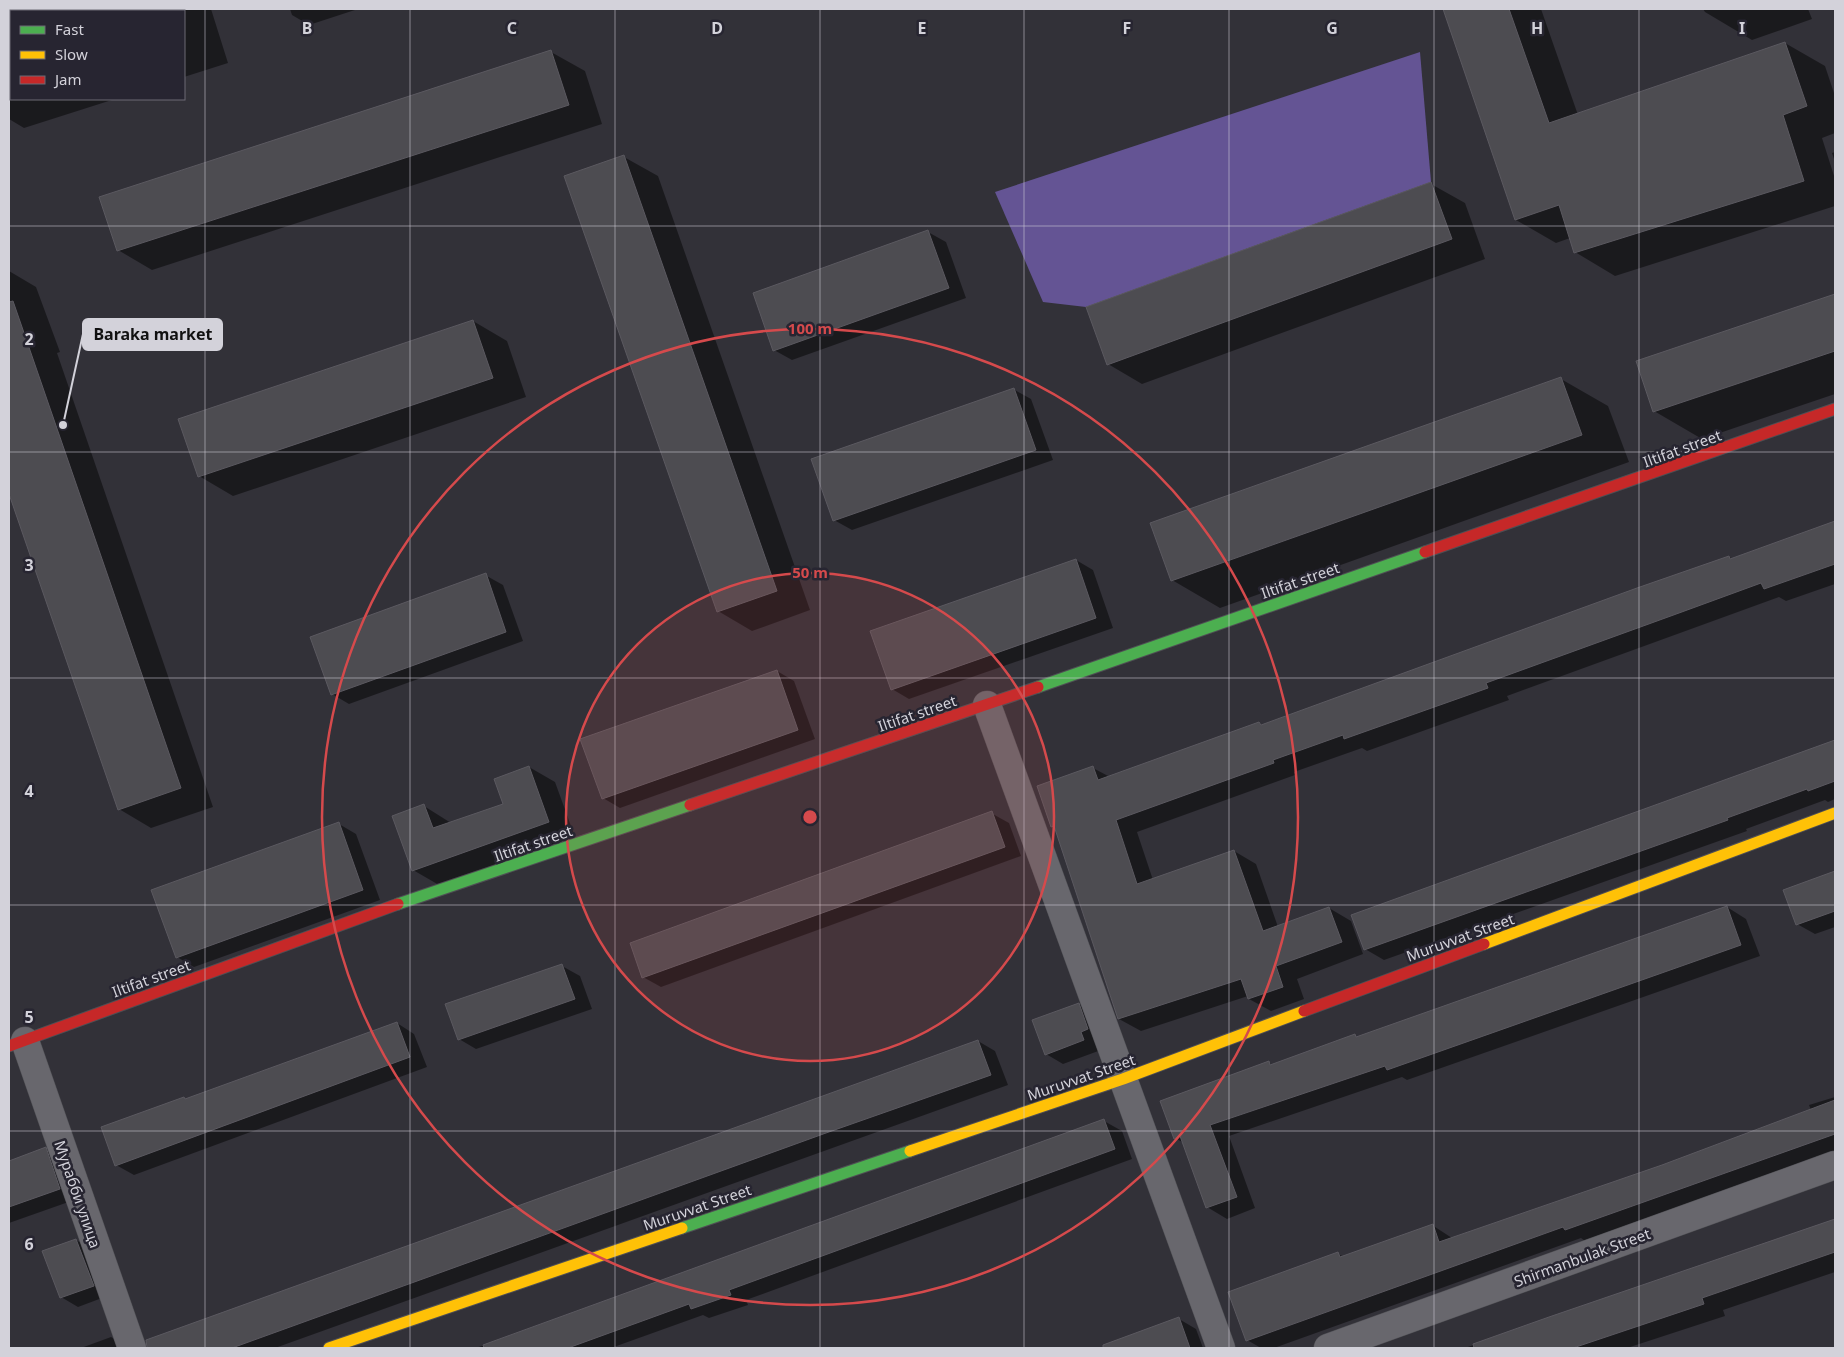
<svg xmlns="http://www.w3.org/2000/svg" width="1844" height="1357" viewBox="0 0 1844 1357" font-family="'Noto Sans',sans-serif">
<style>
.forest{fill:#645494}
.shadow{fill:#0007}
.building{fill:#4d4c51;stroke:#5b5960}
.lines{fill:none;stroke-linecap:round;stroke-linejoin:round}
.street-casing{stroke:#4f4f54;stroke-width:29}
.fast-casing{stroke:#4f4f54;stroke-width:13}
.slow-casing{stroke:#4f4f54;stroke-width:13}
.jam-casing{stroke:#4f4f54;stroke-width:13}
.street{stroke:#68676d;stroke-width:28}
.fast{stroke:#4caf50;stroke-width:11}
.slow{stroke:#ffc107;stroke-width:11}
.jam{stroke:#c62828;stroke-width:11}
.grid{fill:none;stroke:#d3d2da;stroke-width:1;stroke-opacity:0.55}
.ring{fill:none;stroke:#d54a4c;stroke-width:2.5}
.labels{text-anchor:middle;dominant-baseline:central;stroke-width:5;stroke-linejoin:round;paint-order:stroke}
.street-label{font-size:15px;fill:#d3d2da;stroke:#272531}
.grid-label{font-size:16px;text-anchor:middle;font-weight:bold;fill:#d3d2da;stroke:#272531;stroke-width:5;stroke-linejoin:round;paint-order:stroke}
.centre{fill:#d54a4c;stroke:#272531;stroke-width:2.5}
.ring-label{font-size:15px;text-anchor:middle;font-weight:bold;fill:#d54a4c;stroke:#272531;stroke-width:5;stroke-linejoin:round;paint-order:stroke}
.leader{fill:none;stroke:#d3d2da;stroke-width:2}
.callout-dot{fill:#d3d2da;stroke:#272531;stroke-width:2}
.callout{fill:#d3d2da;stroke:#d3d2da;stroke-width:2}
.callout-label{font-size:16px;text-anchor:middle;font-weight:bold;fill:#111}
</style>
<rect width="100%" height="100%" fill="#323138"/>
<path class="forest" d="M1420 52 1431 182 1086 307 1043 302 995 192Z"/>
<path class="shadow" d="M137 9H211L228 63 184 77V11H129Z
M290 9H358L309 25 292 15Z
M1444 9H1541L1578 115 1785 43 1825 66 1835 96V133L1822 138 1835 179V206L1615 276 1575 252 1570 238 1556 243 1516 220Z
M1703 9H1808L1812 19 1752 40 1705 12Z
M9 49H11V99H115L24 128 9 119Z
M551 52 585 71 602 124 152 270 118 250Z
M1835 152V162L1832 153Z
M624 157 658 176 810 610 752 631 718 611Z
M1431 184 1465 203 1485 259 1142 384 1108 364Z
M928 232 946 242 966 298 792 360 774 350Z
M9 271 36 287 60 352 57 353 213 807 151 828 119 809 9 490Z
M1835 296V394L1702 439 1654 411 1637 362Z
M473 321 507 341 526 397 233 496 199 476Z
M1561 379 1608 406 1629 462 1220 608 1172 580Z
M1013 389 1031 399 1053 460 852 530 834 520Z
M1835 523V584L1786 601 1779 597 1507 696 1509 700 1367 751 1362 748 1294 772 1295 775 1137 832 1153 880 1234 851 1256 864 1278 927 1329 908 1351 921 1363 954 1297 979 1304 999 1271 1011 1249 999 1248 996 1141 1031 1119 1019 1056 828 1052 826 1093 768 1110 777 1259 723 1263 725 1729 557 1733 559Z
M1076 560 1093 570 1113 628 909 699 892 689Z
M485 575 503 585 523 641 349 704 332 694Z
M777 671 794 681 815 739 620 808 603 798Z
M1835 741V799L1828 802 1825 800 1746 829 1747 831 1384 960 1365 949 1767 765Z
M529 767 555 782 575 837 439 885 413 870 424 806 451 823 505 804Z
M991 813 1009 823 1021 856 661 987 643 977Z
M339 824 356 834 380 900 194 967 177 957Z
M1835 873V927L1815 934 1797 924 1785 891Z
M1727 907 1746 919 1760 956 1407 1080 1402 1077 1229 1136 1255 1208 1227 1219 1207 1207 1184 1143 1175 1138 1269 1063 1273 1065 1355 1036 1359 1038Z
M562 966 580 976 592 1009 476 1049 459 1039Z
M1079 1004 1096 1014 1101 1050 1063 1064 1046 1054Z
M397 1023 414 1034 427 1067 134 1175 116 1165 186 1100Z
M978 1041 995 1051 1008 1085 275 1348H180L174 1331Z
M1835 1097V1152L1585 1241 1581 1238 1274 1348H1261L1247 1340 1338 1254 1344 1257 1432 1225 1452 1238 1662 1166 1811 1110 1809 1105Z
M1104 1121 1122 1131 1132 1159 746 1300 748 1305 709 1318 703 1315 611 1348H476Z
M45 1149 63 1159 77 1199 9 1223V1162Z
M1835 1220V1272L1723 1310 1725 1316 1627 1348H1465Z
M76 1240 94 1250 110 1295 78 1307 61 1297Z
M1179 1319 1196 1329 1203 1348H1103Z
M111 1337 129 1348H81Z"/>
<path class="building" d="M1443 9H1509L1549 123 1785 42 1807 106 1783 115 1804 181 1574 253 1559 205 1515 220Z
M551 50 569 105 117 251 99 197Z
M624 155 777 591 717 612 564 176Z
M1431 182 1452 239 1107 365 1086 307Z
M928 230 949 288 773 351 753 293Z
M1835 294V351L1653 412 1636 361Z
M13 301 181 788 118 810 9 494V302Z
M473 320 493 378 198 477 178 419Z
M1561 377 1582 435 1171 581 1150 523Z
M1014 388 1036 450 833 521 811 459Z
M1835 521V564L1764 589 1761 583 1679 613 1486 683 1488 688 1344 739 1343 735 1273 760 1274 763 1116 820 1137 884 1234 850 1263 931 1329 907 1342 942 1276 966 1283 987 1248 999 1241 979 1118 1019 1054 826 1051 827 1037 786 1093 766 1098 780 1259 722 1261 725 1637 588 1729 556 1730 559Z
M1076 559 1096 618 891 690 870 631Z
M486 573 506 632 331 695 310 637Z
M777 670 798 730 602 799 580 739Z
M1835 740V781L1808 791 1807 789 1727 818 1728 820 1364 950 1351 915Z
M529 766 549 822 412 871 392 816 424 804 433 828 503 804 494 779Z
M992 811 1005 847 642 978 630 943Z
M339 822 363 890 176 958 151 890Z
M1835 871V911L1796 925 1783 890Z
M1727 906 1741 945 1387 1070 1385 1066 1210 1125 1237 1197 1206 1208 1180 1136 1174 1139 1160 1101 1269 1061 1270 1065 1355 1034 1356 1037Z
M562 964 575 999 458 1040 445 1004Z
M1079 1003 1088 1029 1081 1032 1084 1040 1045 1055 1032 1020Z
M397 1022 410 1057 115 1166 101 1127 184 1097 185 1099Z
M978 1040 991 1075 826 1133 232 1348H147L146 1340Z
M1835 1100V1134L1565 1230 1563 1227 1246 1341 1228 1292 1338 1252 1340 1257 1433 1224 1439 1242 1662 1165Z
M1104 1119 1115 1149 729 1290 731 1295 691 1309 689 1304 568 1348H484L483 1345Z
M46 1147 60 1189 9 1207V1161Z
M1835 1219V1252L1702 1298 1704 1304 1573 1348H1474L1473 1344 1549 1317Z
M76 1239 94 1286 60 1298 42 1251Z
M1179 1317 1190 1348H1103V1345Z"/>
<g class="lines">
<defs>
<path id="street" d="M987 705 1221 1348
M25 1041 132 1348
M1328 1348 1835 1165"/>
<path id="fast" d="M1038 687 1425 552
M398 904 690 805
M682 1228 910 1151"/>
<path id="slow" d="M1484 944 1835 813
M910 1151 1123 1079 1304 1011
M329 1348 682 1228"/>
<path id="jam" d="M1425 552 1835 409
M690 805 1038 687
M1304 1011 1484 944
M9 1046 398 904"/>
</defs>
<use href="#street" class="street-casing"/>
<use href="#fast" class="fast-casing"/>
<use href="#slow" class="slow-casing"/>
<use href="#jam" class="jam-casing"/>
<use href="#street" class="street"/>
<use href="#fast" class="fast"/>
<use href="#slow" class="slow"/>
<use href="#jam" class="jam"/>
</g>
<path class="grid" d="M205 9V1348M410 9V1348M615 9V1348M820 9V1348M1024 9V1348M1229 9V1348M1434 9V1348M1639 9V1348M9 226H1835M9 452H1835M9 678H1835M9 905H1835M9 1131H1835"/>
<circle cx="810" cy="817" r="244" fill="#d54a4c" fill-opacity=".12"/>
<g class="ring">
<circle cx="810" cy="817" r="244"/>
<circle cx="810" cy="817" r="488"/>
</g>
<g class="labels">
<g class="street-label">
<text transform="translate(1682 448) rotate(-20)">Iltifаt street</text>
<text transform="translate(1300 580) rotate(-19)">Iltifаt street</text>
<text transform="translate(917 713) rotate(-19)">Iltifаt street</text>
<text transform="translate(533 843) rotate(-19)">Iltifаt street</text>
<text transform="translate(1460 937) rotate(-20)">Muruvvat Street</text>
<text transform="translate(151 978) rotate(-20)">Iltifаt street</text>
<text transform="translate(1081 1077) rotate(-19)">Muruvvat Street</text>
<text transform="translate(78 1194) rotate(71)">Мурабби улица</text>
<text transform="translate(697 1207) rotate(-19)">Muruvvat Street</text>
<text transform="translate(1582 1257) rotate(-20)">Shirmаnbulak Street</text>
</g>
</g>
<g class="grid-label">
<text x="307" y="34">B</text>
<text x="512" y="34">C</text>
<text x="717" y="34">D</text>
<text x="922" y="34">E</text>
<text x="1127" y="34">F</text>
<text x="1332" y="34">G</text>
<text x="1537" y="34">H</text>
<text x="1742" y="34">I</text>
<text x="29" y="345">2</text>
<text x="29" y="571">3</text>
<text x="29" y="797">4</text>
<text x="29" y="1023">5</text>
<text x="29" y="1250">6</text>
</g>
<circle cx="810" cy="817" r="8" class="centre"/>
<g class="ring-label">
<text x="810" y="334">100 m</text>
<text x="810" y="578">50 m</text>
</g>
<path class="leader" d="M63 425L83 334"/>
<circle class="callout-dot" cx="63" cy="425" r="5"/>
<rect class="callout" x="83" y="319" width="139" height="31" rx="5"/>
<g class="callout-label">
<text x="153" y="340">Baraka market</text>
</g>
<rect width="1844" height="1357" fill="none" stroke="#d3d2da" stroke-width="20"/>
<rect x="10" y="10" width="175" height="90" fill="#272531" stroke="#6c6a75"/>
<rect x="20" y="26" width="25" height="8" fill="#4caf50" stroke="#6c6a75"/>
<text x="55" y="35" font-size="15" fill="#d3d2da">Fast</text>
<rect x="20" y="51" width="25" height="8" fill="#ffc107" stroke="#6c6a75"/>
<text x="55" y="60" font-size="15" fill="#d3d2da">Slow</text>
<rect x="20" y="76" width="25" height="8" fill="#c62828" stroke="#6c6a75"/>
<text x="55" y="85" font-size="15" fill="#d3d2da">Jam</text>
</svg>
